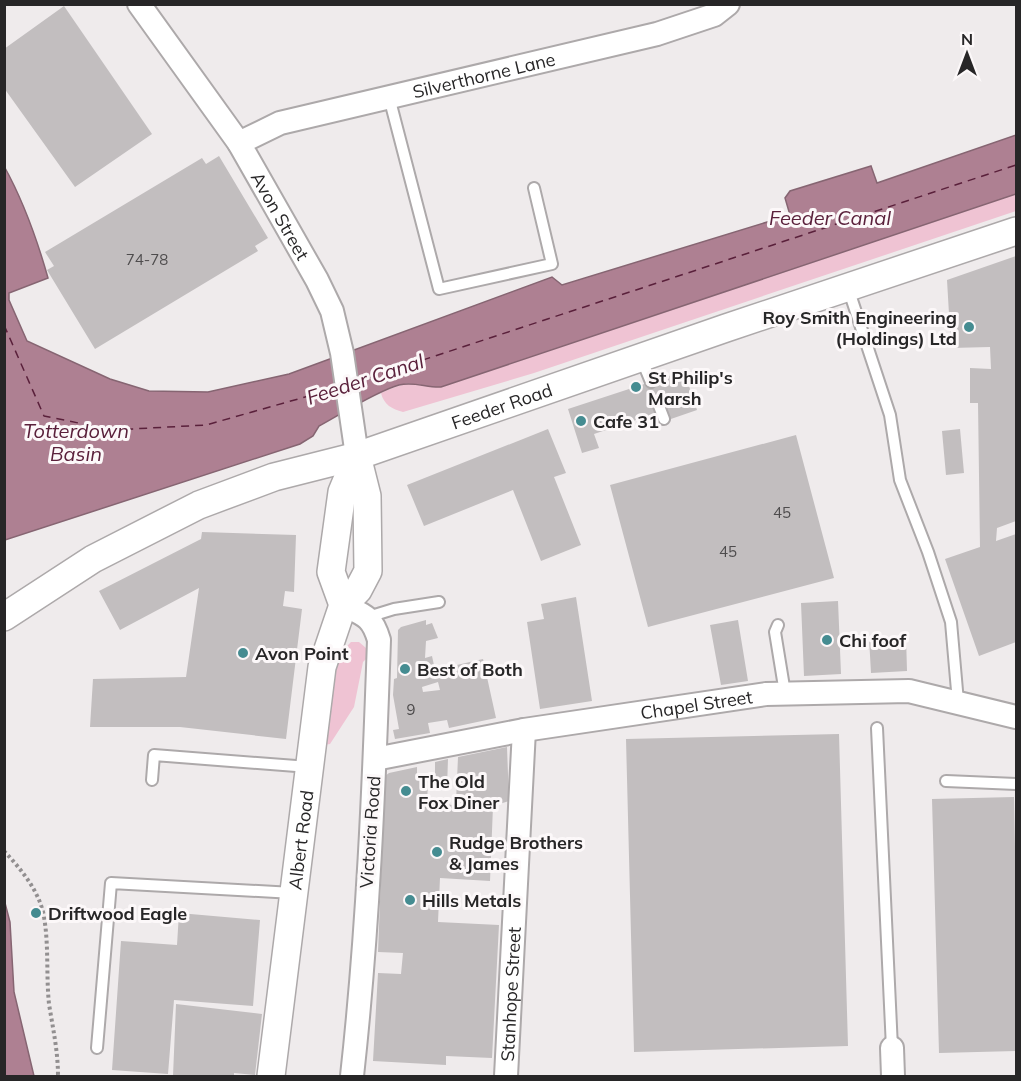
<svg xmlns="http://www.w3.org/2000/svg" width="1021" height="1081" viewBox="0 0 1021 1081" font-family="Mulish,sans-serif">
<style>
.green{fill:#efc3d3}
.water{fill:#ae8092;stroke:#866572;stroke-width:1.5}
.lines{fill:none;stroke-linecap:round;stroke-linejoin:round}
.ferry{stroke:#5a203b;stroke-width:1.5;stroke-dasharray:8 6;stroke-linecap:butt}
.building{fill:#c2bebf;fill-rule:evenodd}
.service-casing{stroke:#ada9aa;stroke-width:14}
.minor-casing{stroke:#ada9aa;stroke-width:26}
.tertiary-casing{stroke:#ada9aa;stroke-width:30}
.path{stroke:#928f90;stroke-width:4;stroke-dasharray:3 3;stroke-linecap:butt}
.service{stroke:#fff;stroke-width:10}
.minor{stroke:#fff;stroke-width:22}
.tertiary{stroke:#fff;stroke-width:27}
.poi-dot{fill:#458c91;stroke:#fcf8f9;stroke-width:2}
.labels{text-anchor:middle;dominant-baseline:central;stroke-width:6;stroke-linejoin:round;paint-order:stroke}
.number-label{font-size:15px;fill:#4e4c4d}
.street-label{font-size:18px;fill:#272627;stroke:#fcf8f9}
.poi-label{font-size:18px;font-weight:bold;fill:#272627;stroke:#fcf8f9;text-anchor:start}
.water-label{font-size:20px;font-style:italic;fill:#5a203b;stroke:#fcf8f9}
</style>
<rect width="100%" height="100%" fill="#efebec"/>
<path class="green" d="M1016 194V211L534 373 403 412C392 409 384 405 381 393 393 388 403 383 416 384 425 384 432 387 441 387Z
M351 642H359L366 648 367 658 363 662 354 707 330 744 324 745C327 718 329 661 351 642Z"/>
<path class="water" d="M1016 135V194L441 387C427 388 414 381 399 385 377 391 341 414 319 426L313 436 300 444 5 540 4 166C24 202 37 239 48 278L9 293V300L27 341 110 379 149 391 208 392 289 374 552 277 562 285 790 215 785 198 790 191 871 166 877 183Z
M5 903 10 922 14 992 34 1076H5Z"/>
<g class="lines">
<path class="ferry" d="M4 325 44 416 113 430 206 425 337 388
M356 382 1016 165"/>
</g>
<path class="building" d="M64 6 152 134 75 187 4 88V49Z
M219 156 268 238 255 246 258 251 95 349 47 270 54 266 45 252 202 158 206 164Z
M1016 256V521L997 528 996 541 1016 534V642L979 656 945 559 980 547 978 403H970V368L991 369 990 347 951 348 947 280Z
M684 371 697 410 668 420 657 413 594 434 599 448 582 453 568 409Z
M548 429 566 473 554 477 581 545 541 561 513 490 424 526 407 485Z
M960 429 964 473 946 475 942 431Z
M796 435 834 578 648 627 610 485Z
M202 532 296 535 294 592 285 591 283 606 302 609 286 739 180 727H90L93 679 186 677 199 588 120 630 99 591 201 539Z
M576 597 592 701 540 709 527 622 544 619 541 604Z
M838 601 841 674 804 676 801 603Z
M426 620V625L432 623 438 638 426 641 425 658 432 656 435 670 483 659 496 718 449 728 447 720 428 723 430 733 395 739 393 730 399 729 393 695 394 679 397 678 398 630 401 627ZM438 682 440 690 423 692 422 687Z
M738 620 748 681 721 685 710 625Z
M906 636 907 671 871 673 869 638Z
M839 734 848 1046 634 1052 626 739Z
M507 747 509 801 493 806 490 881 440 878 438 922 499 925 492 1058 446 1056V1065L373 1061 378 973 401 974 403 953 378 952 385 776 389 773 417 767V780L428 781 427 804 487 806 456 802 458 757Z
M448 759 447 788H435V762Z
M1014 797 1016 896V1051L939 1053 932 799Z
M179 913 260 920 253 1006 174 1000 168 1074 112 1070 121 941 177 945Z
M176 1004 262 1014 255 1075 234 1073V1076H173Z"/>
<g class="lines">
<defs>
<path id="service" d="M389 97 439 289 552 264 534 188
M848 288 890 415 900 480 928 552 951 622 958 702
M641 358 651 382
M659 406 664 419
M368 617 394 609 439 602
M778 625 775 632 785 693
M877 728 892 1048
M152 780 154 755 309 767
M946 781 1016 784
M97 1048 111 883 293 893"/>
<g id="minor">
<path id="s1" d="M139 4 239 143 317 280 332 311 342 353 357 456"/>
<path id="s2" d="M239 143 280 123 657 34 714 15 728 4"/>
<path d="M343 605C364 615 372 616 379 640 374 786 368 932 352 1076"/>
<path id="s3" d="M375 759 524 730 766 694 909 691 1016 717"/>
<path d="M892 1048 893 1076"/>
<path id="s4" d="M506 1076 524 730"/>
</g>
<g id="tertiary">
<path d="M343 605 331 572 342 492 357 456"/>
<path id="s5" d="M4 617 93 559 199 505 274 477 357 456 726 328 1016 231"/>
<path id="s6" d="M271 1076 322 667 343 605 358 590 368 571 367 496 357 456"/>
</g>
</defs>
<use href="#service" class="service-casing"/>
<use href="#minor" class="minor-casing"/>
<use href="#tertiary" class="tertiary-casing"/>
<path class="path" d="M4 851C21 869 40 892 44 917 49 946 46 975 49 1004 53 1029 58 1051 58 1076"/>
<use href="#service" class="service"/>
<use href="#minor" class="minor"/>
<use href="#tertiary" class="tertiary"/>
</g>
<g class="poi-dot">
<circle cx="969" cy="327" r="6"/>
<circle cx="636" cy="387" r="6"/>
<circle cx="581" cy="421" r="6"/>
<circle cx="827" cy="640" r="6"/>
<circle cx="243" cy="653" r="6"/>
<circle cx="405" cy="669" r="6"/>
<circle cx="406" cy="791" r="6"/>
<circle cx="437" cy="852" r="6"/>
<circle cx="410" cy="900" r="6"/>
<circle cx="36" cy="913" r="6"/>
</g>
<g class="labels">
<g class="number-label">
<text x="147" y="259">74-78</text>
<text x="782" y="512">45</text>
<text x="728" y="551">45</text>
<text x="411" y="709">9</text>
</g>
<g class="street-label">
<text stroke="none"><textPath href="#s2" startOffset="255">Silverthorne Lane</textPath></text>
<text stroke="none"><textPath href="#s1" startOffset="255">Avon Street</textPath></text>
<text stroke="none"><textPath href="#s5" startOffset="544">Feeder Road</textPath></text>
<text stroke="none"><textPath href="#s3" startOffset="326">Chapel Street</textPath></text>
<text transform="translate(370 832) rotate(-86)">Victoria Road</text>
<text stroke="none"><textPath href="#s6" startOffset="238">Albert Road</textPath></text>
<text stroke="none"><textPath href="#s4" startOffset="82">Stanhope Street</textPath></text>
</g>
<g class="poi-label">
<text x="957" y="317" text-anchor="end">Roy Smith Engineering<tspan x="957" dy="21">(Holdings) Ltd</tspan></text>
<text x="648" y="377">St Philip's<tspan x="648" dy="21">Marsh</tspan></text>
<text x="593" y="421">Cafe 31</text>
<text x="839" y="640">Chi foof</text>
<text x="255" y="653">Avon Point</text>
<text x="417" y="669">Best of Both</text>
<text x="418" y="781">The Old<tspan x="418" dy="21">Fox Diner</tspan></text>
<text x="449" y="842">Rudge Brothers<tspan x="449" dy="21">&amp; James</tspan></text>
<text x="422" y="900">Hills Metals</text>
<text x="48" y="913">Driftwood Eagle</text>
</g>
<g class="water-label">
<text x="830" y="217">Feeder Canal</text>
<text transform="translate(365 379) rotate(-18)">Feeder Canal</text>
<text x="76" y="430">Totterdown<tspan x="76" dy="23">Basin</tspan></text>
</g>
</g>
<rect width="1021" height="1081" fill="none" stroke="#272627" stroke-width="12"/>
<g transform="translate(967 54)" stroke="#fcf8f9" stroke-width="4.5" paint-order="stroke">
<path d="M0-4.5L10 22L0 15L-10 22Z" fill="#272627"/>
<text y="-9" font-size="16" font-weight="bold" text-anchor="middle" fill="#272627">N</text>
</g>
</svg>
